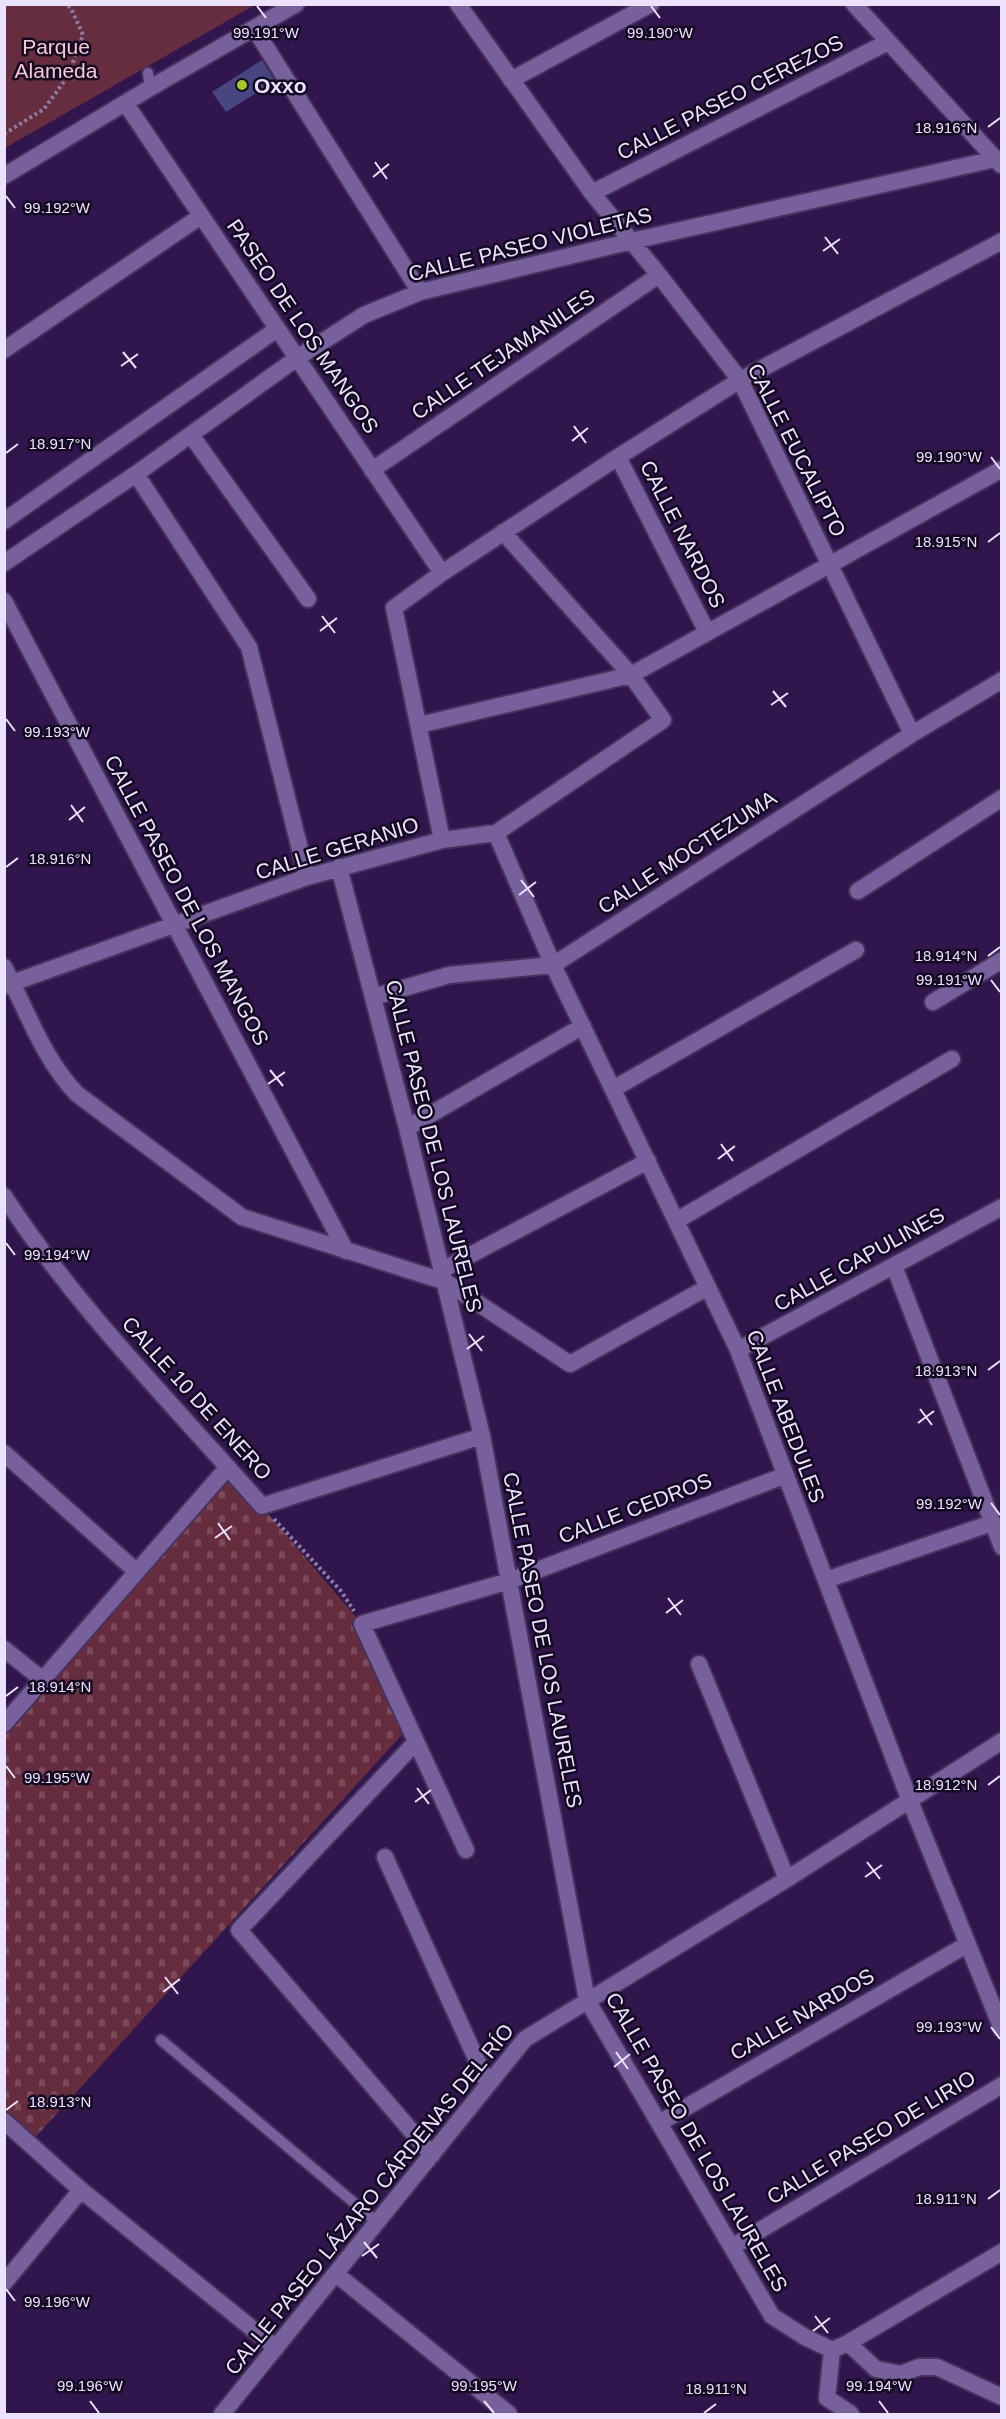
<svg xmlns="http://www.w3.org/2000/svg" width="1006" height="2419" viewBox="0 0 1006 2419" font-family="Arial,sans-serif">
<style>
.cemetery{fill:url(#cemetery-stones)}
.green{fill:#652d3e}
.building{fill:#474681}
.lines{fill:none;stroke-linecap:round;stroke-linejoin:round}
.service-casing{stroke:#47325d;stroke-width:14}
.minor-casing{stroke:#47325d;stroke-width:20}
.path{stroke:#8c7aa4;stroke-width:4;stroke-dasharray:3 3;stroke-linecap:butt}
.service{stroke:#78609c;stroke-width:10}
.minor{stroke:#78609c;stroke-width:16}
.ticks{fill:none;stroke:#ece2fe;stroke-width:2}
.poi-dot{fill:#a5c824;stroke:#130920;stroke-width:2}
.labels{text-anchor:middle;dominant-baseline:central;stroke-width:5;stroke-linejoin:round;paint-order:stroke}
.park-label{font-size:21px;fill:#f5c9d4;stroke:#130920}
.poi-label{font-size:21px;font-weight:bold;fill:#ece2fe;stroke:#130920;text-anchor:start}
.street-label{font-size:21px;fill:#ece2fe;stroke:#130920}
.ticks-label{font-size:15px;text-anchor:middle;fill:#ece2fe;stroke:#130920;stroke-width:5;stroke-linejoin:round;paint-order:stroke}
</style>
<defs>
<pattern id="cemetery-stones" width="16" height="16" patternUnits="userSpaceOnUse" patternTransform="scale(1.5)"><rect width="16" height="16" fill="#652d3e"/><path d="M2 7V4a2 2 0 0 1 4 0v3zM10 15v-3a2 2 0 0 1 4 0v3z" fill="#7b4b5b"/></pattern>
</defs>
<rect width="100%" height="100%" fill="#30164c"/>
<path class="cemetery" d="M228 1467 362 1624 409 1727 29 2144 5 2121 4 1725Z"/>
<path class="green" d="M5 4H255V5L5 148Z"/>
<path class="building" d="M262 60 275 81 226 112 212 92Z"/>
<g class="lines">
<defs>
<path id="service" d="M148 73 150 88
M161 2040 378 2223"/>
<path id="minor" d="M458 4 592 193 659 275 740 380 912 734
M854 4 1001 165
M254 28 420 292
M511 80 651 4
M126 104 442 573
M4 176 150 88 296 4
M592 193 888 42
M4 350 201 216
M191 435 308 599
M618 457 707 632
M372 470 659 275
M136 474 249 647 307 877
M4 521 277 329
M4 563 136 474 297 358 364 315 420 292 632 241 995 159
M4 601 346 1251
M419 725 631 675 1002 469
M496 833 553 965 738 1350 910 1801 1002 2029
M442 840 394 608 442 573 618 457 740 380 1002 241
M339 867 407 1128 482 1436 587 2000 772 2316 805 2337 832 2350
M858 891 1002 798
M4 967C27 1010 43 1059 77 1094L242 1217 446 1282 570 1364 708 1287
M4 986 307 877 442 840 496 833 663 720 631 675 503 532
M373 997 449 975 553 965 912 734 1002 680
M933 1002 1002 960
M613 1089 856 950
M407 1128 583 1026
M4 1196C77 1309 174 1405 262 1506L482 1436
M676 1221 952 1059
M894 1266 1002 1547
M442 1270 648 1161
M738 1350 1002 1207
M4 1453 137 1572
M826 1580 992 1523
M4 1649 43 1680
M699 1664 787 1879
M4 1724 228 1467
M416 1742 239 1930 432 2155
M466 1850 362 1624 509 1581 786 1475
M385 1857 488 2085
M4 2121 81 2190 276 2348
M659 2123 968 1944
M732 2247 1002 2085
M336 2274 509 2414
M4 2283 81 2190
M848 2343 876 2369 901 2374 919 2367H937L1002 2397
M832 2350 848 2343 1002 2252
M832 2350 827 2398 851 2414
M222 2414 525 2039 787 1879 1002 1741"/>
</defs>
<use href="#service" class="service-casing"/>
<use href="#minor" class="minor-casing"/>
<path class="path" d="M4 134 44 109 68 76 83 35 71 8 66 4
M274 1519 341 1591 354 1611"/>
<use href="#service" class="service"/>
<use href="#minor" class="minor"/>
</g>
<path class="ticks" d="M257 6 266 18M651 6 660 18M988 127 1000 118M375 162 387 179M373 177 389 164M6 196 15 208M825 237 838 254M823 251 840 239M123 352 136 368M121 366 138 354M574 426 586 443M572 441 588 428M6 453 18 444M991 457 1000 469M988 542 1000 533M322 616 335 633M320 631 337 618M773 691 786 707M771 705 788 693M6 719 15 731M71 805 83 822M69 820 85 807M6 867 18 858M521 880 534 897M519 895 536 882M988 956 1000 947M991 980 1000 992M270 1070 283 1086M268 1084 285 1072M721 1144 733 1161M718 1159 735 1146M6 1243 15 1255M469 1334 482 1351M467 1349 484 1336M988 1370 1000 1361M920 1409 932 1425M918 1423 934 1411M991 1503 1000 1515M218 1523 230 1540M215 1538 232 1526M668 1598 681 1615M666 1613 683 1600M6 1696 18 1687M6 1766 15 1778M988 1785 1000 1776M417 1788 429 1804M415 1802 431 1790M867 1862 880 1879M865 1877 882 1865M165 1977 178 1994M163 1992 180 1979M991 2027 1000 2039M616 2052 628 2069M614 2067 630 2054M6 2110 18 2101M988 2199 1000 2190M364 2242 377 2258M362 2256 379 2244M6 2289 15 2301M815 2316 828 2333M813 2331 830 2318M90 2401 99 2413M484 2401 494 2413M879 2401 888 2413M704 2413 716 2404"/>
<circle class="poi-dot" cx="242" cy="85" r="6"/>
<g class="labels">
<g class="park-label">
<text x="56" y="46">Parque<tspan x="56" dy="24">Alameda</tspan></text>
</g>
<g class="poi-label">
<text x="254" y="85">Oxxo</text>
</g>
<g class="street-label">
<text transform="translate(730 97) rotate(-27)">CALLE PASEO CEREZOS</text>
<text transform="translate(530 244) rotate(-14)">CALLE PASEO VIOLETAS</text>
<text transform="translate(303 326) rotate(56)">PASEO DE LOS MANGOS</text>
<text transform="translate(503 354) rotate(-34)">CALLE TEJAMANILES</text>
<text transform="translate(797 450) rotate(63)">CALLE EUCALIPTO</text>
<text transform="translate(683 534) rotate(63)">CALLE NARDOS</text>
<text transform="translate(337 848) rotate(-17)">CALLE GERANIO</text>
<text transform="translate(687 852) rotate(-33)">CALLE MOCTEZUMA</text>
<text transform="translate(187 900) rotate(62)">CALLE PASEO DE LOS MANGOS</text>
<text transform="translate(434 1146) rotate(76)">CALLE PASEO DE LOS LAURELES</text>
<text transform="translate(859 1259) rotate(-29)">CALLE CAPULINES</text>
<text transform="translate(197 1398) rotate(48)">CALLE 10 DE ENERO</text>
<text transform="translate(786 1416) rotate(69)">CALLE ABEDULES</text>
<text transform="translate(635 1508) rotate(-21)">CALLE CEDROS</text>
<text transform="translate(543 1640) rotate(79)">CALLE PASEO DE LOS LAURELES</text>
<text transform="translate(802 2014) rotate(-30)">CALLE NARDOS</text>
<text transform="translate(871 2137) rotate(-31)">CALLE PASEO DE LIRIO</text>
<text transform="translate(697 2142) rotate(60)">CALLE PASEO DE LOS LAURELES</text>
<text transform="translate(369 2199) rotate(-51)">CALLE PASEO LÁZARO CÁRDENAS DEL RÍO</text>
</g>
</g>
<g class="ticks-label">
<text x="266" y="38">99.191°W</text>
<text x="660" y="38">99.190°W</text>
<text x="946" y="133">18.916°N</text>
<text x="57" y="213">99.192°W</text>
<text x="60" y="449">18.917°N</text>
<text x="949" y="462">99.190°W</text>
<text x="946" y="547">18.915°N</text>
<text x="57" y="737">99.193°W</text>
<text x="60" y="864">18.916°N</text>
<text x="946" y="961">18.914°N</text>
<text x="949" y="985">99.191°W</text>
<text x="57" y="1260">99.194°W</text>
<text x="946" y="1376">18.913°N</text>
<text x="949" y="1509">99.192°W</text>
<text x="60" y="1692">18.914°N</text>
<text x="57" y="1783">99.195°W</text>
<text x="946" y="1790">18.912°N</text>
<text x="949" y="2032">99.193°W</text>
<text x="60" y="2107">18.913°N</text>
<text x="946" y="2204">18.911°N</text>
<text x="57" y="2307">99.196°W</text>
<text x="90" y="2391">99.196°W</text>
<text x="484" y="2391">99.195°W</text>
<text x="879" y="2391">99.194°W</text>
<text x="716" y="2394">18.911°N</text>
</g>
<rect width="1006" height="2419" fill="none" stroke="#ece2fe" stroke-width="12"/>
</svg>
